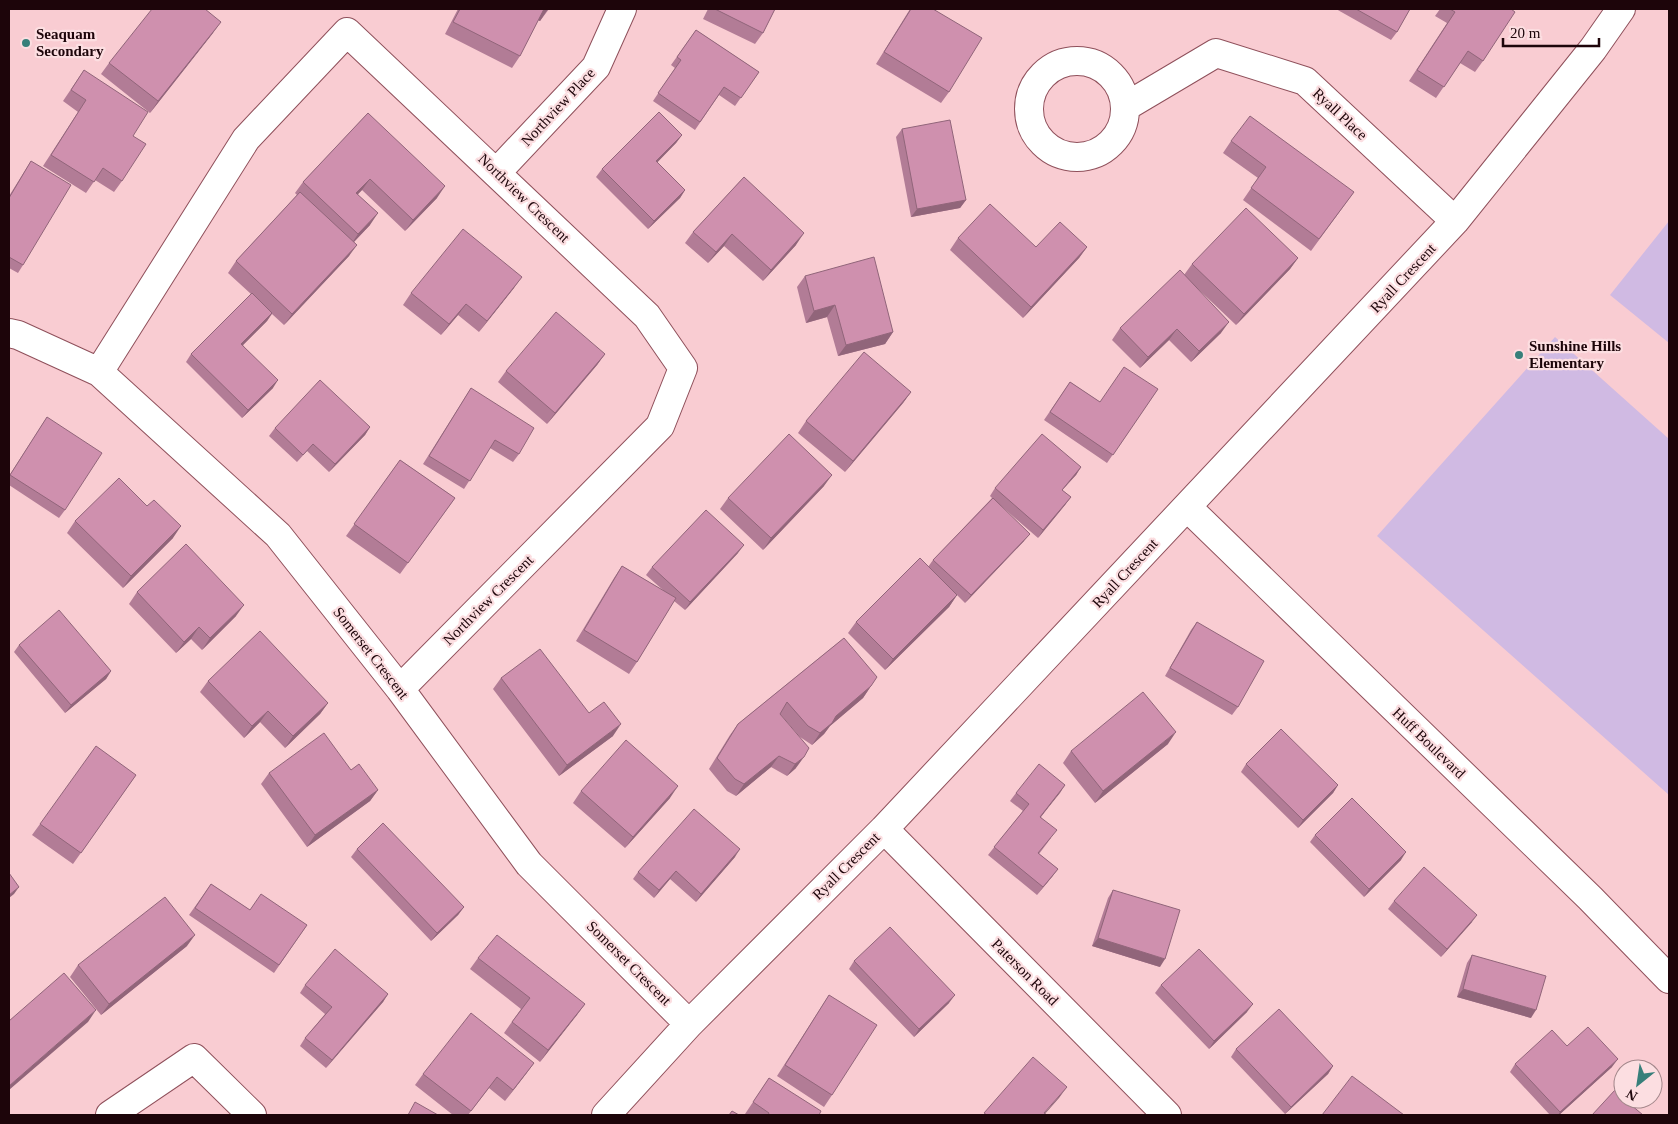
<svg xmlns="http://www.w3.org/2000/svg" width="1678" height="1124" viewBox="0 0 1678 1124" font-family="'Times New Roman',serif">
<style>
.green{fill:#d0bae3}
.lines{fill:none;stroke-linecap:round;stroke-linejoin:round}
.minor-casing{stroke:#8f505b;stroke-width:30}
.minor{stroke:#fff;stroke-width:28}
.wall{fill:#b27c96}
.shaded-wall{fill:#91657a}
.building{fill:#cf90ae;stroke:#91657a}
.poi-dot{fill:#377f7a;stroke:#fcdee1;stroke-width:2}
.labels{text-anchor:middle;dominant-baseline:central;stroke-width:4.5;stroke-linejoin:round;paint-order:stroke}
.poi-label{font-size:15px;font-weight:bold;fill:#1d050a;stroke:#fcdee1;text-anchor:start}
.street-label{font-size:15px;fill:#1d050a;stroke:#fcdee1}
</style>
<rect width="100%" height="100%" fill="#f9ccd2"/>
<path class="green" d="M1669 221V343L1610 295Z
M1555 337 1669 439V795L1377 536Z"/>
<g class="lines">
<defs>
<path id="minor" d="M1029 109a48 48 0 1 1 96 0a48 48 0 1 1-96 0Z
M1125 107 1216 53 1305 81 1455 221
M497 172 596 67 622 9
M9 333 18 335 99 372 278 535 400 689 529 864 689 1024
M99 372 246 139 347 32 647 316 683 368 660 426 400 689
M1187 507 1590 898 1669 979
M884 829 1167 1115
M110 1115 194 1058 252 1115
M606 1115 689 1024 884 829 1455 221 1593 49 1621 9"/>
</defs>
<use href="#minor" class="minor-casing"/>
<use href="#minor" class="minor"/>
</g>
<path class="wall" d="M458 9H549L540 21 538 20 520 56 512 68 445 34Z
M708 9H775L763 33 755 44 703 19Z
M910 9H933L949 92 941 103 876 64Z
M1336 9H1410L1397 32 1391 40Z
M1440 9H1511L1483 61 1475 72 1460 63 1436 98 1409 81 1447 23 1435 16Z
M696 30 759 72 735 106 719 95 695 130 653 101 675 68 671 65Z
M213 33 150 113 101 74 109 63Z
M84 70 133 136 122 181 114 192 95 180 86 193 43 166 78 112 63 101Z
M368 113 437 198 405 231 362 190 358 194 370 225 354 242 349 256 284 325 272 314 267 321 243 345 273 388 242 418 186 362 191 354 251 294 228 273 236 261 297 195 295 193 303 182Z
M902 129 966 200 960 208 911 217 896 137Z
M682 135 676 143 657 162 685 190 680 198 648 229 596 177 602 169Z
M1231 141 1354 192 1311 251 1243 200 1258 178 1223 153Z
M31 161 23 265 18 273 9 268V196Z
M744 177 796 245 763 281 724 246 708 263 685 243 693 232Z
M958 238 1036 247H1087L1079 258 1023 318 950 250Z
M1298 258 1290 269 1236 325 1197 288 1221 333 1191 362 1169 340 1140 368 1112 340 1120 328 1184 275 1192 264Z
M805 276 893 332 885 344 838 356 827 317 806 323 797 287Z
M514 288 479 332 458 315 441 335 403 305 411 293Z
M605 354 597 365 547 424 498 382 506 371Z
M1070 382 1100 402 1158 389 1107 463 1044 420Z
M471 388 519 454 513 462 490 448 464 489 423 464Z
M911 392 903 403 845 472 798 433 806 421Z
M47 417 65 510 59 518 9 485V476Z
M370 427 365 435 329 472 307 451 297 462 269 436 275 428Z
M400 460 455 498 400 574 346 536Z
M1081 467 1076 475 1062 490 1071 497 1065 505 1038 538 1000 505 1024 541 965 603 957 595 949 607 885 670 848 633 856 622 928 567 933 560 992 498 990 496 995 488Z
M824 486 763 550 720 509 728 498Z
M147 506 173 538 123 588 67 533 75 521Z
M738 553 685 610 674 601 637 662 629 674 576 641 614 578 622 566 664 591 646 575 652 567Z
M137 592 236 616 202 650 191 639 176 653 129 604Z
M1197 622 1238 707 1232 715 1165 676 1191 630Z
M844 638 871 686 863 698 830 726 824 734 812 745 800 737 780 714 796 768 787 776 771 767 736 796 727 791 709 769 730 735 738 724Z
M19 645 111 671 106 679 65 713 14 652Z
M501 678 589 713 613 736 559 776 493 689Z
M208 681 328 703 320 714 285 748 260 722 244 738 200 692Z
M1168 744 1095 803 1063 763 1071 751Z
M1246 764 1338 785 1333 793 1298 828 1241 772Z
M351 770 378 790 370 801 307 847 261 784 269 773Z
M136 775 73 864 32 835 40 824Z
M1065 785 1041 817 1051 838 1039 854 1058 869 1037 895 988 855 1023 811 1010 801 1016 793Z
M581 791 670 798 625 848 573 803Z
M1315 835 1401 860 1364 897 1310 842Z
M357 849 464 907 458 915 431 941 351 857Z
M735 857 696 902 670 879 654 898 633 879 638 872Z
M211 884 250 910 307 925 274 973 189 915Z
M1113 890 1160 967 1092 946 1108 898Z
M1394 901 1472 922 1441 957 1388 909Z
M187 946 101 1015 70 977 78 965Z
M1472 955 1531 1018 1457 997 1467 963Z
M478 958 585 1004 540 1062 504 1033 521 1009 470 969Z
M854 961 949 1003 914 1037 849 969Z
M305 985 388 994 383 1002 326 1068 300 1046 305 1038 325 1014 300 993Z
M1161 985 1247 1012 1209 1049 1155 993Z
M829 995 832 1095 824 1107 777 1076Z
M1567 1046 1612 1067 1559 1115H1550L1510 1072 1515 1064Z
M1236 1049 1333 1066 1328 1074 1285 1114 1231 1057Z
M534 1063 505 1101 489 1088 468 1115H453L415 1085 423 1074Z
M769 1078 819 1115H747L745 1114Z"/>
<path class="shaded-wall" d="M544 9H548L540 21 536 19Z
M221 22 213 33 150 113 158 101Z
M682 135 676 143 651 169 656 161Z
M370 179 362 190 348 204 356 193Z
M445 186 437 198 405 231 413 220Z
M685 190 680 198 648 229 654 221Z
M966 200 960 208 911 217 917 209Z
M378 213 370 225 350 246 358 234Z
M804 233 796 245 763 281 771 270Z
M732 234 724 246 708 263 716 252Z
M357 245 349 256 284 325 292 314Z
M1087 247 1079 258 1023 318 1031 307Z
M1298 258 1290 269 1236 325 1244 314Z
M522 277 514 288 479 332 487 321Z
M466 304 458 315 441 335 449 324Z
M835 305 827 317 806 323 814 311Z
M272 313 267 321 236 352 241 344Z
M1229 322 1221 333 1191 362 1199 351Z
M1177 329 1169 340 1140 368 1148 357Z
M893 332 885 344 838 356 846 345Z
M605 354 597 365 547 424 555 413Z
M278 380 273 388 242 418 248 410Z
M911 392 903 403 845 472 853 461Z
M370 427 365 435 329 472 335 464Z
M1081 467 1076 475 1056 497 1062 490Z
M832 475 824 486 763 550 771 538Z
M1071 497 1065 505 1038 538 1043 530Z
M181 526 173 538 123 588 131 576Z
M1030 534 1024 541 965 603 971 595Z
M744 545 738 553 685 610 690 602Z
M957 595 949 607 885 670 893 659Z
M244 605 236 616 202 650 210 638Z
M199 627 191 639 176 653 184 642Z
M111 671 106 679 65 713 71 705Z
M871 686 863 698 830 726 824 734 812 745 820 733 836 716Z
M328 703 320 714 285 748 293 736Z
M268 711 260 722 244 738 252 726Z
M621 724 613 736 559 776 567 765Z
M1176 732 1168 744 1095 803 1103 791Z
M779 756 771 767 736 796 744 784Z
M804 757 796 768 787 776 795 764Z
M1065 785 1060 793 1035 824 1040 817Z
M1338 785 1333 793 1298 828 1303 820Z
M678 786 670 798 625 848 633 837Z
M378 790 370 801 307 847 315 835Z
M740 849 735 857 696 902 701 894Z
M1406 852 1401 860 1364 897 1369 889Z
M1058 869 1052 877 1037 895 1043 887Z
M676 871 670 879 654 898 659 890Z
M19 887 14 894 9 898V895Z
M464 907 458 915 431 941 437 933Z
M1477 915 1472 922 1441 957 1447 949Z
M195 935 187 946 101 1015 109 1004Z
M1098 938 1165 959 1160 967 1092 946Z
M1463 989 1536 1010 1531 1018 1457 997Z
M388 994 383 1002 326 1068 332 1060Z
M955 995 949 1003 914 1037 919 1029Z
M585 1004 577 1015 540 1062 548 1050Z
M1253 1004 1247 1012 1209 1049 1214 1041Z
M96 1010 88 1022 9 1090V1086Z
M1618 1059 1612 1067 1559 1115H1558L1560 1112Z
M534 1063 526 1074 505 1101 513 1090Z
M1333 1066 1328 1074 1285 1114 1291 1107Z
M1067 1087 1059 1098 1044 1115H1043Z"/>
<path class="building" d="M152 9H205L221 22 158 101 109 63Z
M460 9H544L520 56 453 22Z
M715 9H775L763 33Z
M911 9H933L982 38 949 92 884 52Z
M1356 9H1410L1397 32Z
M1450 9H1511L1515 12 1483 61 1468 51 1444 87 1417 70 1455 12Z
M696 30 759 72 741 98 724 87 700 122 658 93 681 60 677 57Z
M84 70 148 112 133 136 146 144 122 181 103 168 94 182 51 155 86 100 71 90Z
M659 112 682 135 656 161 685 190 654 221 602 169Z
M368 113 445 186 413 220 370 179 356 193 378 213 358 234 303 182Z
M1250 116 1354 192 1319 239 1251 188 1266 167 1231 141Z
M950 120 966 200 917 209 902 129Z
M31 161 71 185 23 265 9 257V198Z
M744 177 804 233 771 270 732 234 716 252 693 232Z
M300 192 357 245 292 314 236 261Z
M990 204 1036 247 1060 222 1087 247 1031 307 958 238Z
M1246 208 1298 258 1244 314 1192 264Z
M463 229 522 277 487 321 466 304 449 324 411 293Z
M874 257 893 332 846 345 835 305 814 311 805 276Z
M1180 270 1229 322 1199 351 1177 329 1148 357 1120 328Z
M252 293 272 313 241 344 278 380 248 410 191 354Z
M556 312 605 354 555 413 506 371Z
M864 352 911 392 853 461 806 421Z
M1124 367 1158 389 1113 455 1050 412 1070 382 1100 402Z
M320 380 370 427 335 464 313 444 303 455 275 428Z
M471 388 534 428 519 454 495 440 470 481 429 456Z
M47 417 102 453 65 510 10 475Z
M789 434 832 475 771 538 728 498Z
M1042 434 1081 467 1062 490 1071 497 1043 530 995 488Z
M400 460 455 498 408 563 354 524Z
M119 478 147 506 154 500 181 526 131 576 75 521Z
M993 498 1030 534 971 595 933 560Z
M706 510 744 545 690 602 652 567Z
M186 544 244 605 210 638 199 627 184 642 137 592Z
M920 558 957 595 893 659 856 622Z
M622 566 676 598 637 662 584 630Z
M59 610 111 671 71 705 19 645Z
M1197 622 1264 661 1238 707 1170 668Z
M260 631 328 703 293 736 268 711 252 726 208 681Z
M844 638 877 677 871 686 836 716 832 723 820 733 808 726 787 702 780 714 809 748 804 757 795 764 779 756 744 784 735 779 717 758 738 724Z
M540 649 589 713 604 702 621 724 567 765 501 678Z
M1143 692 1176 732 1103 791 1071 751Z
M1281 729 1338 785 1303 820 1246 764Z
M324 733 351 770 359 764 378 790 315 835 269 773Z
M626 740 678 786 633 837 581 791Z
M96 746 136 775 81 853 40 824Z
M1039 764 1065 785 1040 817 1057 830 1038 853 1058 869 1043 887 994 847 1029 804 1016 793Z
M1352 798 1406 852 1369 889 1315 835Z
M694 809 740 849 701 894 676 871 659 890 638 872Z
M383 823 464 907 437 933 357 849Z
M1424 867 1477 915 1447 949 1394 901Z
M9 873 19 887 9 895Z
M211 884 250 910 261 894 307 925 279 965 195 908Z
M1113 890 1180 910 1165 959 1098 938Z
M165 897 195 935 109 1004 78 965Z
M890 927 955 995 919 1029 854 961Z
M497 935 585 1004 548 1050 512 1022 530 998 478 958Z
M335 949 388 994 332 1060 305 1038 332 1007 305 985Z
M1199 949 1253 1004 1214 1041 1161 985Z
M1472 955 1546 976 1536 1010 1463 989Z
M64 973 96 1010 9 1086V1021Z
M829 995 877 1025 832 1095 785 1065Z
M1279 1009 1333 1066 1291 1107 1236 1049Z
M471 1013 534 1063 513 1090 497 1077 471 1111 423 1074Z
M1588 1027 1618 1059 1560 1112 1515 1064 1552 1030 1567 1046Z
M1033 1057 1067 1087 1044 1113 1047 1115H987L984 1113Z
M1352 1076 1404 1115H1322Z
M769 1078 821 1111 819 1115H768L769 1113 753 1102Z
M1615 1090 1623 1098V1099H1624L1643 1115H1592Z
M415 1102 438 1115H408Z
M732 1111 739 1115H729Z"/>
<g class="poi-dot">
<circle cx="26" cy="43" r="5"/>
<circle cx="1519" cy="355" r="5"/>
</g>
<g class="labels">
<g class="poi-label">
<text x="36" y="34">Seaquam<tspan x="36" dy="17">Secondary</tspan></text>
<text x="1529" y="346">Sunshine Hills<tspan x="1529" dy="17">Elementary</tspan></text>
</g>
<g class="street-label">
<text transform="translate(558 107) rotate(-47)">Northview Place</text>
<text transform="translate(1340 114) rotate(43)">Ryall Place</text>
<text transform="translate(524 198) rotate(44)">Northview Crescent</text>
<text transform="translate(1403 278) rotate(-47)">Ryall Crescent</text>
<text transform="translate(1125 573) rotate(-47)">Ryall Crescent</text>
<text transform="translate(488 600) rotate(-45)">Northview Crescent</text>
<text transform="translate(371 653) rotate(52)">Somerset Crescent</text>
<text transform="translate(1429 743) rotate(44)">Huff Boulevard</text>
<text transform="translate(846 866) rotate(-45)">Ryall Crescent</text>
<text transform="translate(629 963) rotate(45)">Somerset Crescent</text>
<text transform="translate(1025 972) rotate(45)">Paterson Road</text>
</g>
</g>
<rect width="1678" height="1124" fill="none" stroke="#1d050a" stroke-width="20"/>
<g transform="translate(1638 1084) rotate(210)"><circle r="24" fill="#fcdee1" stroke="#a3878b"/>
<path d="M0-4L9 19L0 12L-9 19Z" fill="#377f7a"/>
<text y="-8" font-size="14" font-weight="bold" text-anchor="middle" fill="#1d050a">N</text>
</g>
<path d="M1503 38v8h96v-8" fill="none" stroke="#1d050a" stroke-width="2.5"/>
<text x="1510" y="38" font-size="15" fill="#1d050a" stroke="#fcdee1" stroke-width="4" paint-order="stroke">20 m</text>
</svg>
